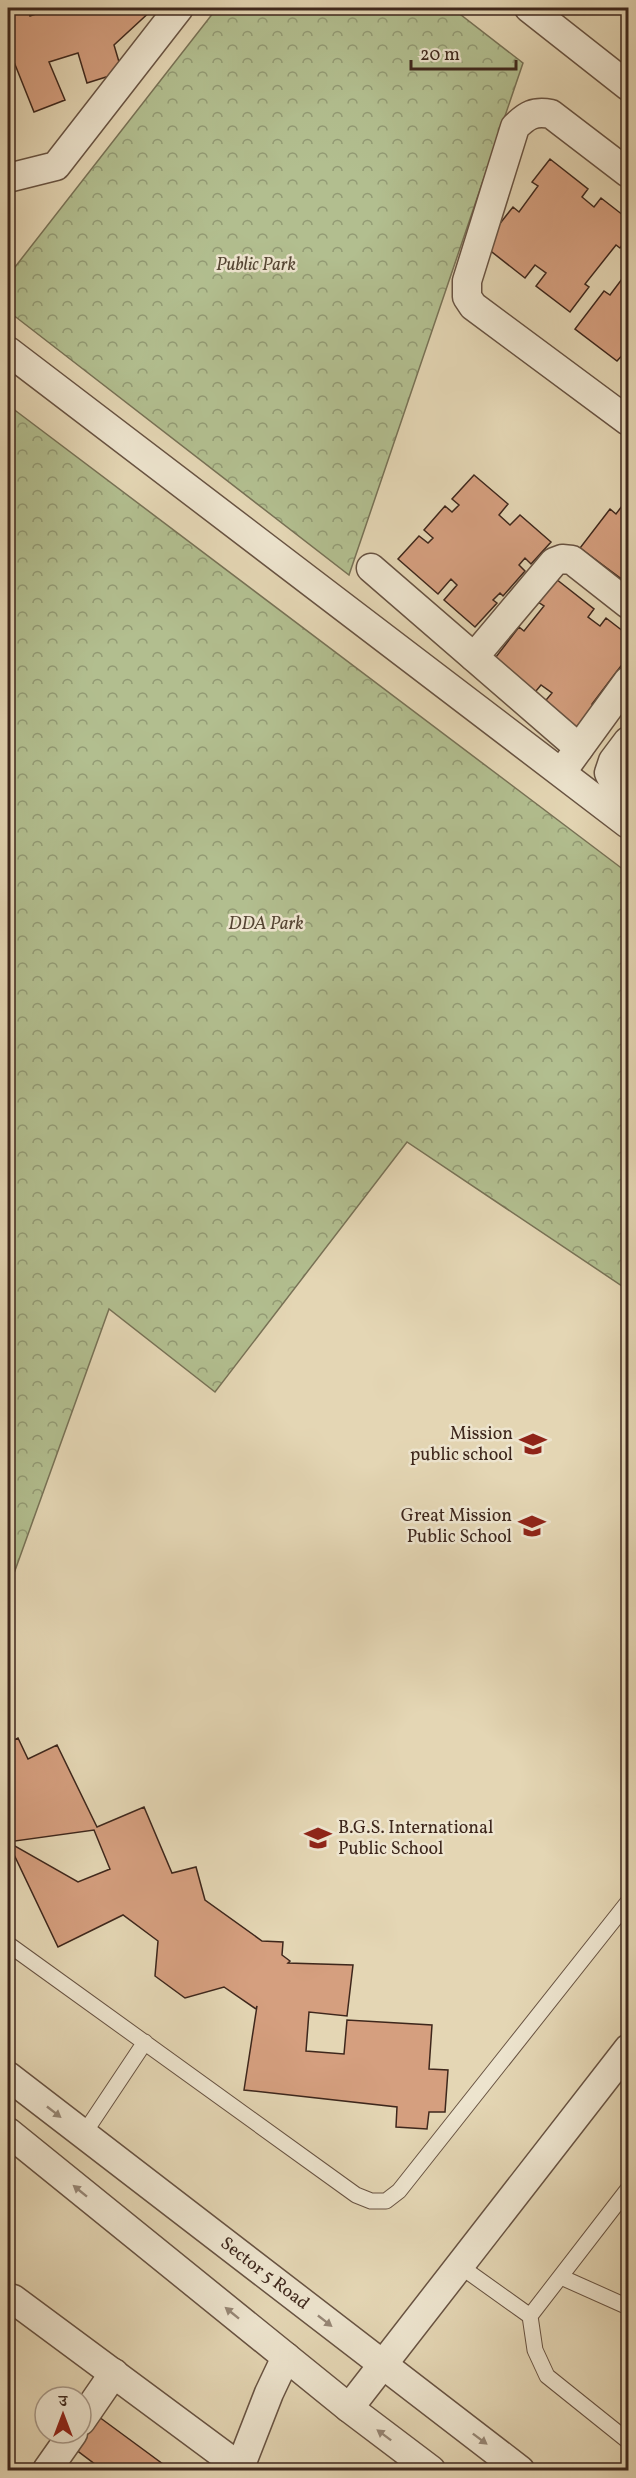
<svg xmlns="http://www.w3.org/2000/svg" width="636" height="2478" viewBox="0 0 636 2478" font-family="Vollkorn,'Noto Serif Devanagari',serif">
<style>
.forest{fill:url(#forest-crowns);stroke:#787256;stroke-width:1.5}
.building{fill:#d59f7f;stroke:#3e271c;stroke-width:1.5}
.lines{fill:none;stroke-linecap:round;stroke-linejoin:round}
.lane-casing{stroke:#685342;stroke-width:17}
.street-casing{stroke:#685342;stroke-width:31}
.lane{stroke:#ede4ce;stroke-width:15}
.street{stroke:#ede4ce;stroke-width:28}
.oneway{fill:#968675}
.labels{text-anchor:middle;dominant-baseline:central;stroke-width:5;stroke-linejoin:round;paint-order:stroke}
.park-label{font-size:18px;font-style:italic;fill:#554533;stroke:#ede4ce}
.poi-label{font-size:18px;fill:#3e271c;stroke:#ede4ce;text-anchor:end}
.street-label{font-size:18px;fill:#3e271c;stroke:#ede4ce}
</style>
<defs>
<pattern id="forest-crowns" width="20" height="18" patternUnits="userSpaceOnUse" patternTransform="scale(1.5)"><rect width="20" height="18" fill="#b2be8f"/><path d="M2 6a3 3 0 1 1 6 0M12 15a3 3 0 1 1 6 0" fill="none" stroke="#929a74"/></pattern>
</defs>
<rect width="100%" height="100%" fill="#e4d6b4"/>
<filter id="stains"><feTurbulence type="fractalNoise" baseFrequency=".00333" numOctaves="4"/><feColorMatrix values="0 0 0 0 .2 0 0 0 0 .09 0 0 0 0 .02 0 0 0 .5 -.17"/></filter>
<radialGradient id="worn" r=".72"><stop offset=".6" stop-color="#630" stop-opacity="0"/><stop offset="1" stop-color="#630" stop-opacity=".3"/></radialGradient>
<path class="forest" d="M217 8H452L523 63 349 575 8 311V276Z
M8 405 628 873V1290L407 1142 215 1392 109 1309 8 1590Z"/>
<path class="building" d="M8 8H27L30 16 53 8H154L114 45 122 72 87 83 78 53 49 62 65 100 34 112 14 62 8 65Z
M550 159 588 189 582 197 594 207 601 198 628 219V237L620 248 616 245 585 284 589 287 570 312 536 286 546 273 535 265 525 278 483 245 513 207 519 212 538 186 532 182Z
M628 271V349L617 361 575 329 604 291 610 295Z
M474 475 508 504 499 515 510 525 520 515 551 542 531 564 525 558 519 565 525 571 503 596 500 593 493 600 497 603 475 627 444 600 457 585 451 579 438 594 398 559 419 536 428 543 433 538 424 530 445 506 452 512 459 505 452 499Z
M628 498V572L623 580 580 548 610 509 616 514Z
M556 579 594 609 588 617 600 626 606 618 628 635V664L625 668 621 666 592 704 596 707 576 732 541 706 552 693 541 685 531 697 489 666 519 627 524 631 544 606 538 602Z
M18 1738 28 1759 57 1745 97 1827 144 1807 172 1873 196 1867 205 1900 262 1941 283 1942 282 1955 290 1961 288 1963 353 1965 347 2016 309 2012 306 2051 344 2054 347 2020 432 2025 429 2069 448 2070 445 2112H429L427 2129 396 2127 397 2107 244 2090 257 2006 256 2009 224 1987 185 1998 155 1976 158 1941 123 1915 58 1947 8 1842 78 1882 110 1869 94 1830 8 1842V1743Z
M95 2414 171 2470H92L96 2465 71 2446Z"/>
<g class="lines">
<defs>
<path id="lane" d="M8 1944 356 2195 371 2201H386L399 2191 628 1902
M83 2135 145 2042
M460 2266 530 2316 628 2189
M561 2277 628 2307
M530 2316 535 2350 547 2376 628 2441"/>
<g id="street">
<path d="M529 8 628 86"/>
<path d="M628 173 551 114C534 111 527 115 515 127L467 281V297L473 306 628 421"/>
<path d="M8 178 56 166 179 8"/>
<path d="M8 351 628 824"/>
<path d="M371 568 579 748"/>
<path d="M474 657 554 562 562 559 572 560 628 604"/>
<path d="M628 741 613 761 609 773 613 781 628 792"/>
<path d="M569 762 628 681"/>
<path id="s1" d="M8 2076 520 2470"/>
<path d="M8 2132 349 2408 431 2470"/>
<path d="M8 2298 13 2299 241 2468"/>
<path d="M349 2408 628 2049"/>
<path d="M81 2421 114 2373"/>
<path d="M47 2470 73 2433"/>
<path d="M239 2470 269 2393 286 2357"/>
</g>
</defs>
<use href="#lane" class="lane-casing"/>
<use href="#street" class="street-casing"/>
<use href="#lane" class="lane"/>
<use href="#street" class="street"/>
</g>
<defs><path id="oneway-solid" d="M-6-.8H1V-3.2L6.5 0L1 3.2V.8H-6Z" transform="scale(1.5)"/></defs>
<g class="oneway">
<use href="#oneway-solid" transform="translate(54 2112) rotate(38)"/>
<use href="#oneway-solid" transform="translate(80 2191) rotate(-141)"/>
<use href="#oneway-solid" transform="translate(232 2313) rotate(-141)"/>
<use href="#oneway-solid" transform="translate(325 2321) rotate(38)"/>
<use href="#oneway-solid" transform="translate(384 2435) rotate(-143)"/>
<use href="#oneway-solid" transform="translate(480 2439) rotate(37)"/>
</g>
<defs>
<symbol id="school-bare" viewBox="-9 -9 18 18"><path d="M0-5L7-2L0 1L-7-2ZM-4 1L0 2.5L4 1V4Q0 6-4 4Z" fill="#8f2418" stroke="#ede4ce" stroke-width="2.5" paint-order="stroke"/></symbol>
</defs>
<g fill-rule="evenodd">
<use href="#school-bare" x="514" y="1425" width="38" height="38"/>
<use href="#school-bare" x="513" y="1507" width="38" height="38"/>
<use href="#school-bare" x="299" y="1819" width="38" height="38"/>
</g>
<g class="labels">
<g class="park-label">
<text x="256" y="265">Public Park</text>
<text x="266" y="924">DDA Park</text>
</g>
<g class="poi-label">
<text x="513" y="1434">Mission<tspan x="513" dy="21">public school</tspan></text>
<text x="512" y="1516">Great Mission<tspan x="512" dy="21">Public School</tspan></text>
<text x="338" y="1828" text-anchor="start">B.G.S. International<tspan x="338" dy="21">Public School</tspan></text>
</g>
<g class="street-label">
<text stroke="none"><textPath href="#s1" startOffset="324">Sector 5 Road</textPath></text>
</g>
</g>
<rect width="636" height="2478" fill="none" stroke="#e4d6b4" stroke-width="30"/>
<rect x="9" y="9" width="618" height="2460" fill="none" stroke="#3e271c" stroke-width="3"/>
<rect x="15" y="15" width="606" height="2448" fill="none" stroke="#3e271c" stroke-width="1.5"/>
<g transform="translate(63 2415)"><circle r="28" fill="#ede4ce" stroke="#a79887" stroke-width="1.5"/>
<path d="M0-4.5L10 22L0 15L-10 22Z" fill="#8f2418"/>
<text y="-9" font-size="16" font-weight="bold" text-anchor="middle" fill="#3e271c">उ</text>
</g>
<path d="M411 60v9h105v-9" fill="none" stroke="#3e271c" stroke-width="3"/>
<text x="420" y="60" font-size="18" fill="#3e271c" stroke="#ede4ce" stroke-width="4.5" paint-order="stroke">20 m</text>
<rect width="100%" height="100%" filter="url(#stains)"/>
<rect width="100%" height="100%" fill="url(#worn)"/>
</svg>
